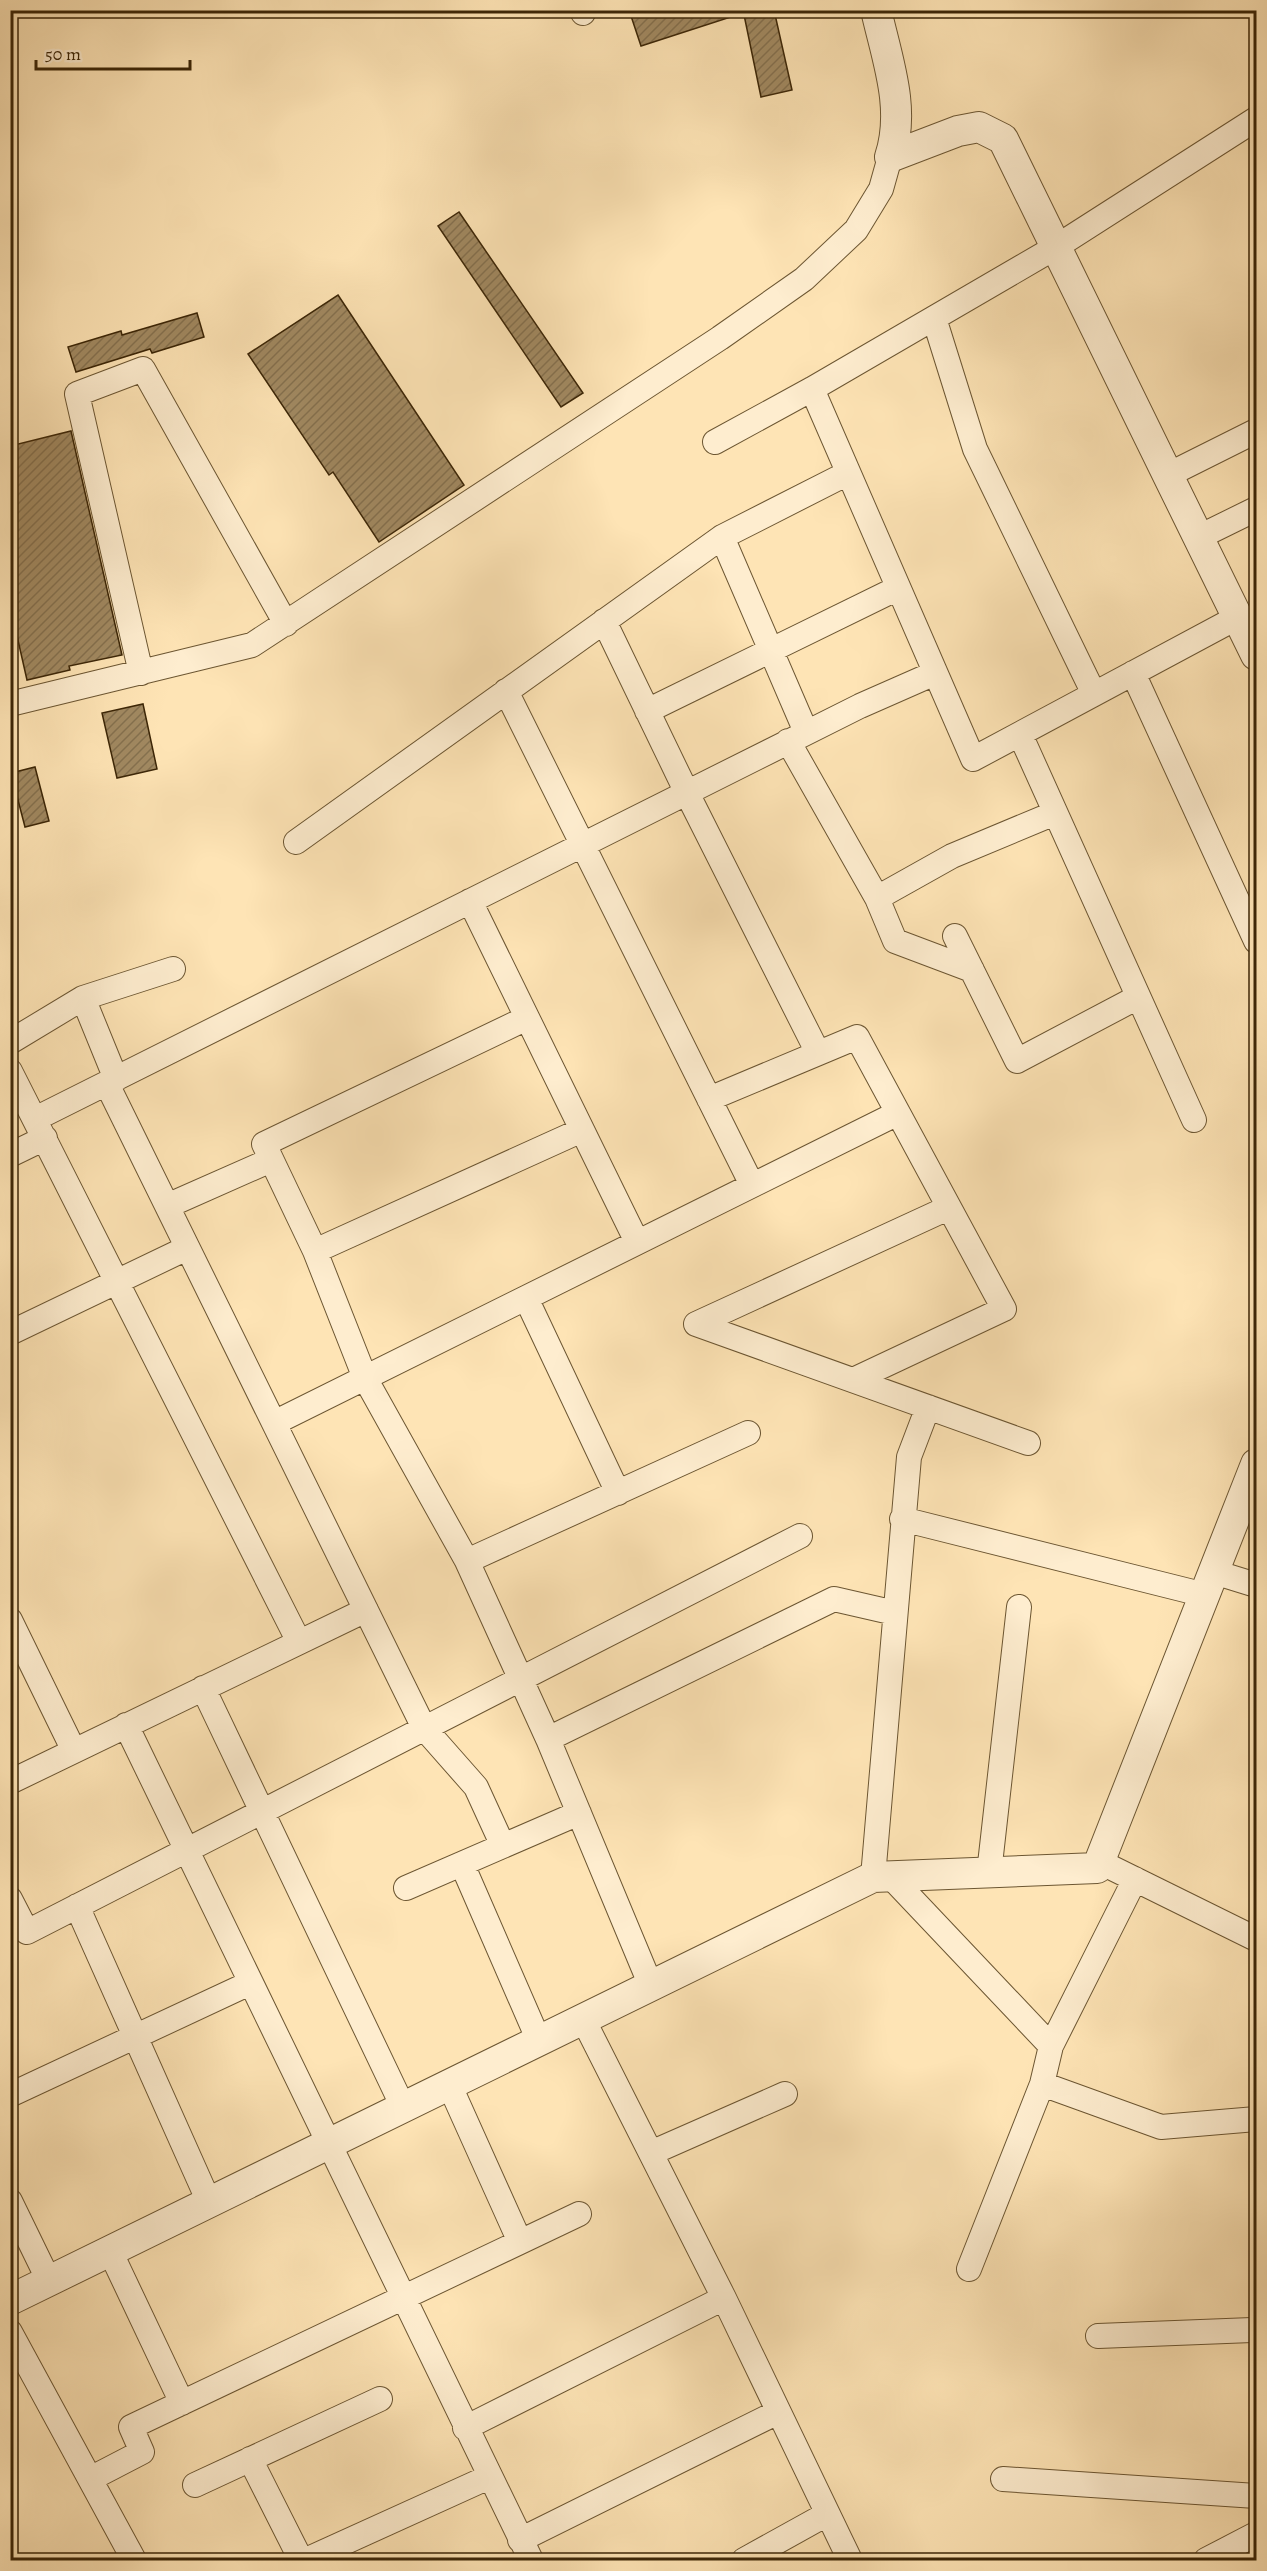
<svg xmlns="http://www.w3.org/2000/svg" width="1267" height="2571" viewBox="0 0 1267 2571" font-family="Alegreya,serif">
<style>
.building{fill:url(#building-hatch);stroke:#3c2607;stroke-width:1.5}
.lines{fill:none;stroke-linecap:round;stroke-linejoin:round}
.minor-casing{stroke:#6c5632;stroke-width:26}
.tertiary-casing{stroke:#6c5632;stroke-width:32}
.minor{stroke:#feedcf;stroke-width:24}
.tertiary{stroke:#feedcf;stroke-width:30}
</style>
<defs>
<pattern id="building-hatch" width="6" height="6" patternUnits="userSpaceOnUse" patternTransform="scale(1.5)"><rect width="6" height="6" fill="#a18961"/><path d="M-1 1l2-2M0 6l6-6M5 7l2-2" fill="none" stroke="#84704e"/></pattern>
</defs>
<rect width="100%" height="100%" fill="#fee4b5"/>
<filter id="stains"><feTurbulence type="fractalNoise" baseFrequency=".00333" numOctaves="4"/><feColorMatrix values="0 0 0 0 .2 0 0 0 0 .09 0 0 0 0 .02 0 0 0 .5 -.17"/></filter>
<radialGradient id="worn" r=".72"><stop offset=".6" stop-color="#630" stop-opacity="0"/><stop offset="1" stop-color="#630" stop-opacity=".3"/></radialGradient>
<path class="building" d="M648 10H740V14L641 46 631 16Z
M743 10H774L792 90 761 97Z
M459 212 583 393 561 407 438 226Z
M338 295 464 485 379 542 333 472 329 475 248 354Z
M197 313 204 337 152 353 150 349 76 372 68 347 121 331 122 335Z
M71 431 122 655 69 666 70 670 27 680 10 605V446Z
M143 704 157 769 117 778 102 713Z
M35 767 49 821 25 827 11 773Z"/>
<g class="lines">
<defs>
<path id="minor" d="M582 10 583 13
M934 318 975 449 1094 694
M812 389 973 759 1238 617
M715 442 812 389 1056 247 1256 119
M1168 475 1256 431
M722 537 806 732
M1199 537 1256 509
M604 621 687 793 818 1053
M141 673 77 394 143 369 286 624
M1133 673 1256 941
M506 691 752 1185
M10 704 252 645 720 338 804 279 856 230 881 189 890 157
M647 711 898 588
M1020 734 1194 1120
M788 741 877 898 895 941 972 970
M296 842 722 537 848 473
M877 898 952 856 1055 813
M470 901 637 1242
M955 936 1017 1061 1138 997
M83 998 173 969
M527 1018 264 1144 315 1251 582 1130
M10 1042 83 998 116 1079
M10 1071 299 1642
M107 1084 424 1728 476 1787 503 1846
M709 1099 857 1037 1004 1309 853 1380
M35 1119 860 706 935 673
M10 1155 45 1138
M167 1206 271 1160
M948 1208 696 1324 1028 1443
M315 1251 365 1378 467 1561
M526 1298 618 1493
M10 1333 187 1248
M274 1423 898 1113
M902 1519 1205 1595
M1214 1572 1256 1585
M10 1620 74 1751
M203 1688 403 2107
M126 1725 531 2560
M548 1739 467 1561 748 1433
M10 1782 366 1610
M1100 1862 1256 1939
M462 1864 539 2041
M989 1873 1019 1607
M873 1877 909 1457 928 1407
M891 1877 1051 2046
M406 1888 579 1813
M10 1899 27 1932 800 1536
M77 1906 209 2202
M651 1986 548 1739 834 1599 895 1613
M583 2019 724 2298 850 2560
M449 2084 520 2242
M1042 2084 1161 2127 1256 2119
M10 2095 250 1983
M651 2153 785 2094
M10 2201 49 2281
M110 2251 182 2403
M969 2269 1042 2084 1051 2046 1135 1879
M10 2332 134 2560
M1098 2336 1252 2330
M465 2428 724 2298
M250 2459 301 2560
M90 2479 142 2452 131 2427 579 2214
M1003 2479 1256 2496
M195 2485 380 2399
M520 2540 778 2412
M306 2560 489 2477
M744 2560 827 2514
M1206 2560 1256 2534"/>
<path id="tertiary" d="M876 10C887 59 906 108 890 157
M890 157 958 131 979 127 1003 139 1256 655
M10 2300 873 1877 1097 1868 1256 1464"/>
</defs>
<use href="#minor" class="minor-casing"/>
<use href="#tertiary" class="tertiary-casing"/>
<use href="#minor" class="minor"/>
<use href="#tertiary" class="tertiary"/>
</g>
<rect width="1267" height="2571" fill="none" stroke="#fee4b5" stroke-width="36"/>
<rect x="12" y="12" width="1243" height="2547" fill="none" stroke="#3c2607" stroke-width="3"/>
<rect x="18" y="18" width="1231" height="2535" fill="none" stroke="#3c2607" stroke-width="1.5"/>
<path d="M36 60v9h154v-9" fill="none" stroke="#3c2607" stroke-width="3"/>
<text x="45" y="60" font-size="18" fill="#3c2607" stroke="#feedcf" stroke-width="4.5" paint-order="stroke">50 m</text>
<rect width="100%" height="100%" filter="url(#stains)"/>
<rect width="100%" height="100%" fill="url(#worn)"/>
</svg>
